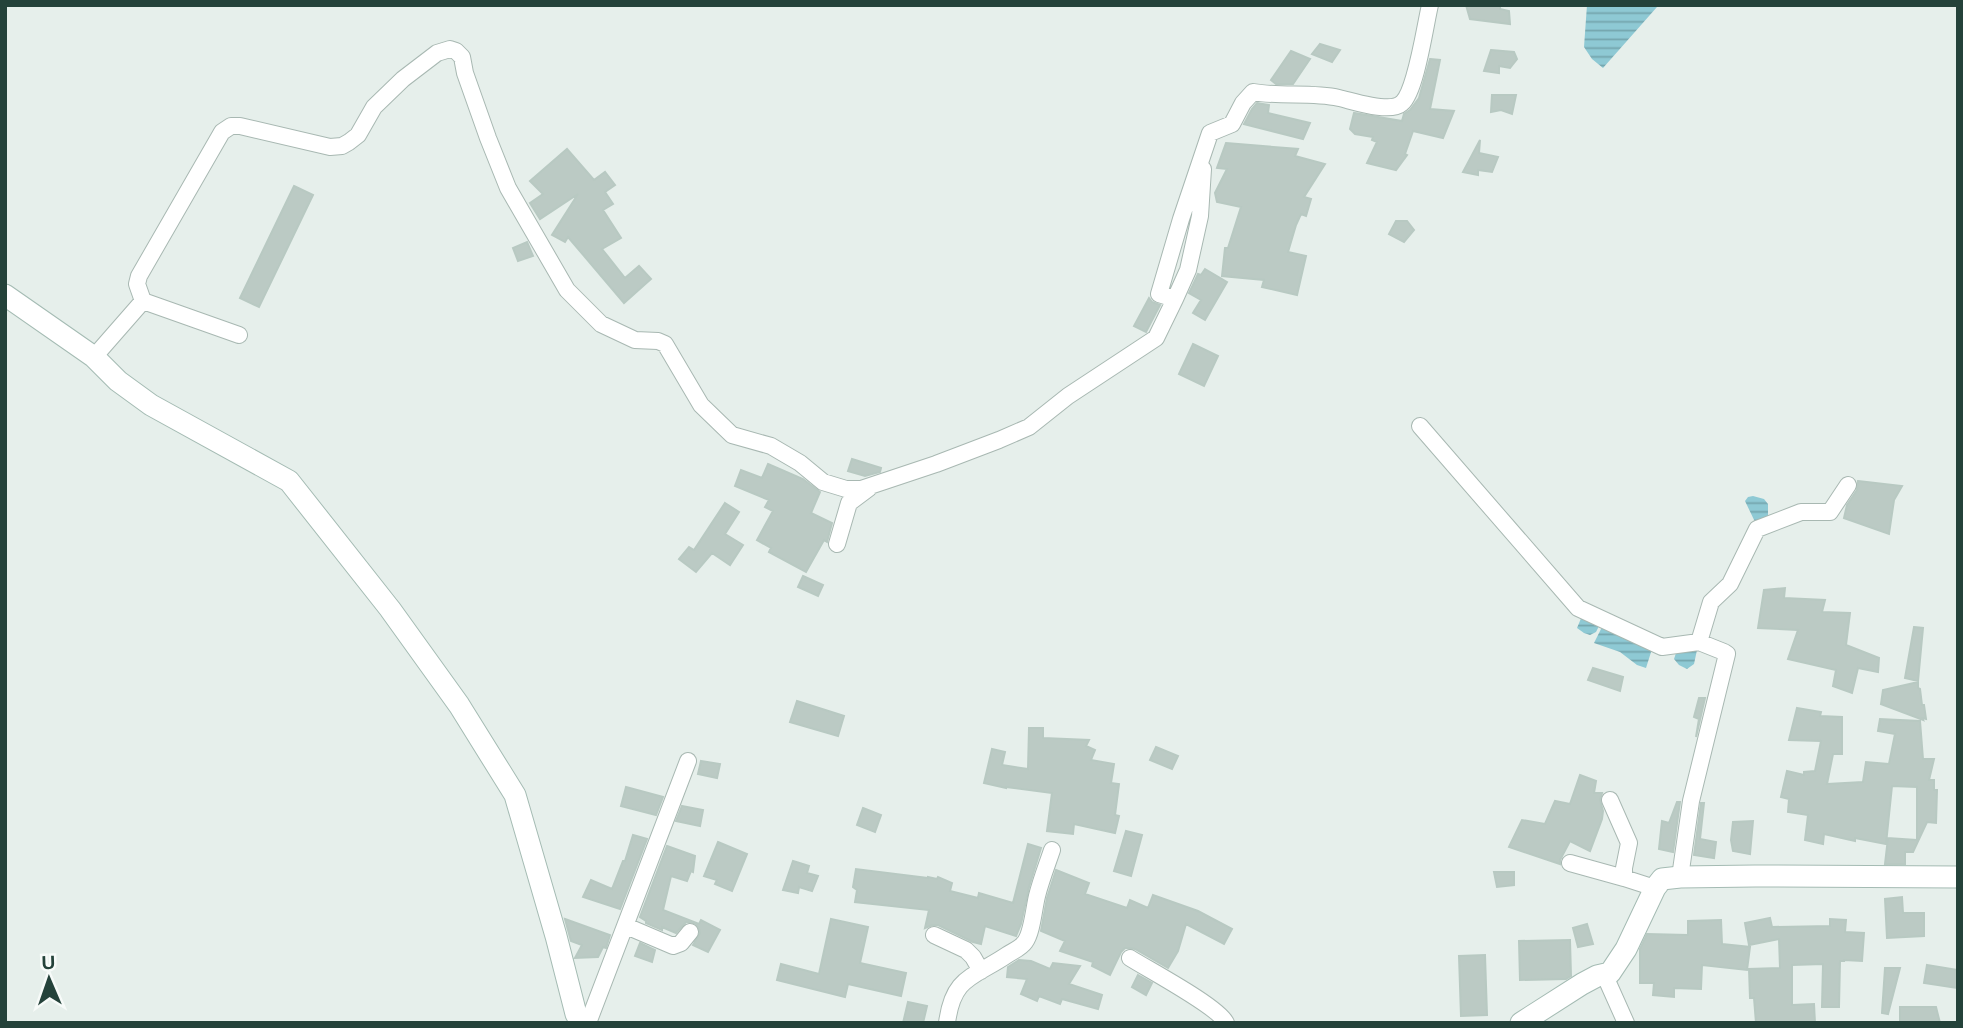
<svg xmlns="http://www.w3.org/2000/svg" width="1963" height="1028" viewBox="0 0 1963 1028" font-family="Helvetica,sans-serif">
<style>
.water{fill:url(#water-rules)}
.building{fill:#bbcac4;stroke:#b8c9c2;stroke-width:2}
.lines{fill:none;stroke-linecap:round;stroke-linejoin:round}
.street-casing{stroke:#a8b8b2;stroke-width:18}
.secondary-casing{stroke:#a4bbb3;stroke-width:23}
.street{stroke:#fff;stroke-width:16}
.secondary{stroke:#fff;stroke-width:21}
</style>
<defs>
<pattern id="water-rules" width="6" height="5" patternUnits="userSpaceOnUse" patternTransform="scale(1.75)"><rect width="6" height="5" fill="#8ec9d4"/><path d="M0 2.5h6" fill="none" stroke="#74a5ad"/></pattern>
</defs>
<rect width="100%" height="100%" fill="#e6efeb"/>
<path class="water" d="M1587 5H1656L1657 7 1603 68 1592 59 1584 47Z
M1753 496 1764 499 1768 504V520L1756 524 1745 501 1748 497Z
M1582 616 1601 622 1596 632 1590 635 1584 633 1577 628Z
M1603 625 1652 649 1646 668 1637 665 1620 652 1594 643Z
M1677 650H1697L1694 664 1687 669 1679 665 1674 659Z"/>
<path class="building" d="M1466 5H1500V9L1509 11 1510 24 1470 19Z
M1320 44 1340 50 1332 62 1312 54Z
M1491 50 1514 52 1517 59 1510 68 1499 66V73L1484 71Z
M1291 51 1310 59 1293 84H1276L1271 80Z
M1430 59 1440 60 1430 109 1454 111 1443 138 1413 131 1405 154 1407 155 1396 170 1367 163 1377 142 1372 140 1373 137 1355 134 1350 129 1354 113 1402 121 1404 114 1410 110 1419 98Z
M1492 95H1516L1512 114 1501 110 1491 112Z
M1257 103 1269 105 1268 113 1310 123 1303 139 1244 124 1252 109Z
M1480 140 1479 153 1498 157 1492 172 1478 170V175L1463 172Z
M1226 143 1298 149 1295 156 1325 164 1304 197 1311 199 1306 216 1301 214 1296 225 1288 252 1306 256 1297 295 1262 287 1264 280 1222 276 1225 248H1228L1241 207 1217 202 1215 193 1227 169 1217 168Z
M567 149 594 180 605 172 615 185 605 192 613 204 603 210 621 238 602 249 625 278 639 266 651 279 624 303 568 237 565 242 552 235 578 194 540 219 530 203 543 194 530 181Z
M294 186 313 195 259 307 240 298Z
M1396 221H1407L1414 230 1404 242 1389 234Z
M527 242 533 256 518 261 513 248Z
M1205 269 1227 282 1205 320 1193 313 1201 300 1189 293 1198 274 1201 275Z
M1149 298 1152 302 1160 305 1146 332 1134 326Z
M1193 344 1218 356 1204 386 1179 374Z
M852 459 881 468 880 472 865 476 848 471Z
M768 464 803 479 820 492 811 513 832 523 827 542 824 540 806 572 769 552 771 548 757 540 773 511 765 507 769 500 735 486 741 470 762 478Z
M1858 481 1902 486 1894 500 1889 534 1844 518 1847 505 1857 490Z
M725 503 739 512 725 534 743 545 730 565 712 553 696 572 679 559 689 547 694 550Z
M803 576 823 585 818 596 798 587Z
M1785 588 1784 598 1825 600 1822 612 1850 613 1846 645 1879 658 1878 672 1858 668 1852 693 1833 686 1836 670 1788 659 1798 630 1758 628 1764 590Z
M1914 627 1923 628 1918 681 1905 678Z
M1593 668 1623 677 1620 691 1588 680Z
M1918 682V688L1920 689 1922 705H1924L1926 719 1922 718 1923 720 1881 704 1883 690Z
M1699 698H1705L1696 737 1699 719 1694 717Z
M797 701 844 716 838 736 790 722Z
M1797 708 1821 712 1820 716 1842 717V754H1833L1827 784 1863 782 1866 762 1889 764 1895 734 1878 731 1880 719 1920 721 1923 759H1934L1929 780H1934V790H1937L1936 823 1927 822 1913 852H1905V864H1885L1888 838 1917 840V787L1892 786 1886 844 1855 838V841L1824 834 1823 844 1805 840 1808 815 1788 812 1789 799 1781 797 1787 771 1804 775V772L1815 771 1821 741 1789 740Z
M1029 728H1043V738L1089 740 1086 746 1095 750 1091 760 1114 764 1111 783 1119 784 1115 815 1119 816 1115 833 1074 824 1073 834 1047 831 1052 793 1006 787V788L984 783 992 749 1005 752 1002 765 1028 769Z
M1156 747 1178 756 1172 769 1150 760Z
M701 761 720 764 717 778 698 774Z
M1580 775 1596 781 1594 793H1602L1600 800 1603 811 1602 819 1590 851 1570 841 1560 860V864L1509 847 1522 820 1545 824 1555 801 1570 804Z
M626 787 663 797 656 815 621 806Z
M1677 802H1680L1673 852 1659 849 1662 821 1669 823Z
M1701 803H1704L1700 839 1716 842 1714 858 1694 855Z
M682 806 703 810 700 826 676 821Z
M863 808 881 815 875 832 857 825Z
M1753 821 1750 854 1733 851 1731 840 1733 822Z
M1126 831 1142 835 1131 876 1114 871Z
M633 835 647 839 620 909 583 897 591 880 612 889 623 861H625Z
M718 842 747 854 732 891 715 884 717 880 704 876Z
M1028 844 1041 848 1029 887 1021 924 1016 936 985 926 981 944 973 942 938 925H932L925 928 929 910 855 902 857 890 853 887 856 869 928 878V877L937 879 938 877 952 883 950 891 978 898 979 893 1013 903Z
M667 846 695 856 693 872 691 871 687 881 671 876 663 910 699 924 701 920 720 930 708 952 693 945 700 933 699 928 696 924 691 922H686L676 933 662 927V930L646 923V921L640 917Z
M793 861 809 866 807 873 818 876 812 891 799 887 798 893 783 890Z
M1056 870 1089 883 1085 894 1127 908 1130 900 1148 908 1153 895 1198 911 1232 929 1224 944 1186 924 1178 951 1168 968 1135 949 1130 948H1125L1121 952 1110 975 1092 966 1093 962 1060 951 1065 941 1041 931 1047 898Z
M1494 872H1514V885L1497 887Z
M1902 897 1903 913H1924V936L1887 938 1885 899Z
M1770 918 1772 927 1830 926V919L1846 920 1845 932 1864 933 1862 961 1844 960V961H1840L1839 1007H1822L1823 964 1792 965V1005L1814 1004 1815 1023H1756L1754 998H1750L1749 969 1780 968 1779 939 1749 945 1745 923Z
M565 919 610 935 606 948 603 947 598 957 575 958 582 945 571 941Z
M831 919 868 927 860 963 906 973 901 996 848 984 845 997 777 980 781 964 819 974Z
M1721 920 1722 944 1750 947 1747 970 1702 965 1701 989 1674 988V997L1653 995 1654 983H1640V949L1647 934 1688 935V921Z
M1587 924 1593 944 1578 947 1573 928Z
M1570 940 1571 976 1566 979 1520 980 1519 941Z
M640 943 655 950 652 962 635 956Z
M1485 955 1487 1015 1461 1016 1459 956Z
M1019 960 1031 961 1050 969 1053 963 1080 966 1069 984 1102 995 1098 1009 1062 999 1060 1004 1039 996 1037 1001 1021 994 1027 979 1007 977 1008 967Z
M1927 965 1958 970V988L1924 983Z
M1885 968H1900L1888 1014 1882 1013Z
M1138 975 1152 983 1146 995 1132 987Z
M908 1002 927 1006 923 1023H903Z
M1900 1007H1936L1940 1023H1900Z"/>
<g class="lines">
<defs>
<path id="street" d="M1175 299 1188 270 1200 216 1203 169
M239 335 143 301 137 284 139 276 222 132 231 126H240L330 147 342 146 349 142 358 135 374 107 403 79 437 53 450 49 456 51 462 57 465 73 488 138 508 188 567 290 601 324 635 340 658 341 665 344 701 405 732 435 771 446 800 463 823 482 846 489H861L936 464 999 440 1029 427 1068 396 1156 338 1175 299 1159 294 1181 219 1210 133 1232 124 1243 103 1253 92C1281 97 1311 92 1339 98 1353 101 1390 114 1402 103 1416 91 1425 26 1430 5
M94 357 143 301
M1420 426 1578 608 1662 647 1699 642 1724 652 1727 654 1691 801 1680 877
M837 544 849 503 869 488
M1699 642 1711 602 1730 584 1757 529 1801 512H1830L1848 485
M1610 800 1629 843 1624 868V878L1655 888
M1570 863 1624 878
M626 926 673 946 681 943 690 932
M934 935 966 950 973 957 981 971
M1130 958C1149 970 1219 1007 1226 1023
M1605 976 1626 1023
M588 1023 688 761
M947 1023C953 976 973 978 1007 955 1013 951 1021 948 1025 942 1032 933 1034 908 1037 896 1041 880 1047 865 1052 850"/>
<path id="secondary" d="M5 295 94 357 118 381 151 405 289 481 390 609 459 705 515 795 556 936 576 1014 581 1023
M1521 1023 1582 984 1597 976 1610 973 1626 949 1655 888 1662 879 1680 877 1755 876 1958 877"/>
</defs>
<use href="#street" class="street-casing"/>
<use href="#secondary" class="secondary-casing"/>
<use href="#street" class="street"/>
<use href="#secondary" class="secondary"/>
</g>
<rect width="1963" height="1028" fill="none" stroke="#24423a" stroke-width="14"/>
<g transform="translate(49 979) rotate(358)" stroke="#f7fbf9" stroke-width="5" paint-order="stroke">
<path d="M0-5L12 26L0 18L-12 26Z" fill="#24423a"/>
<text y="-10" font-size="19" font-weight="bold" text-anchor="middle" fill="#24423a">U</text>
</g>
</svg>
